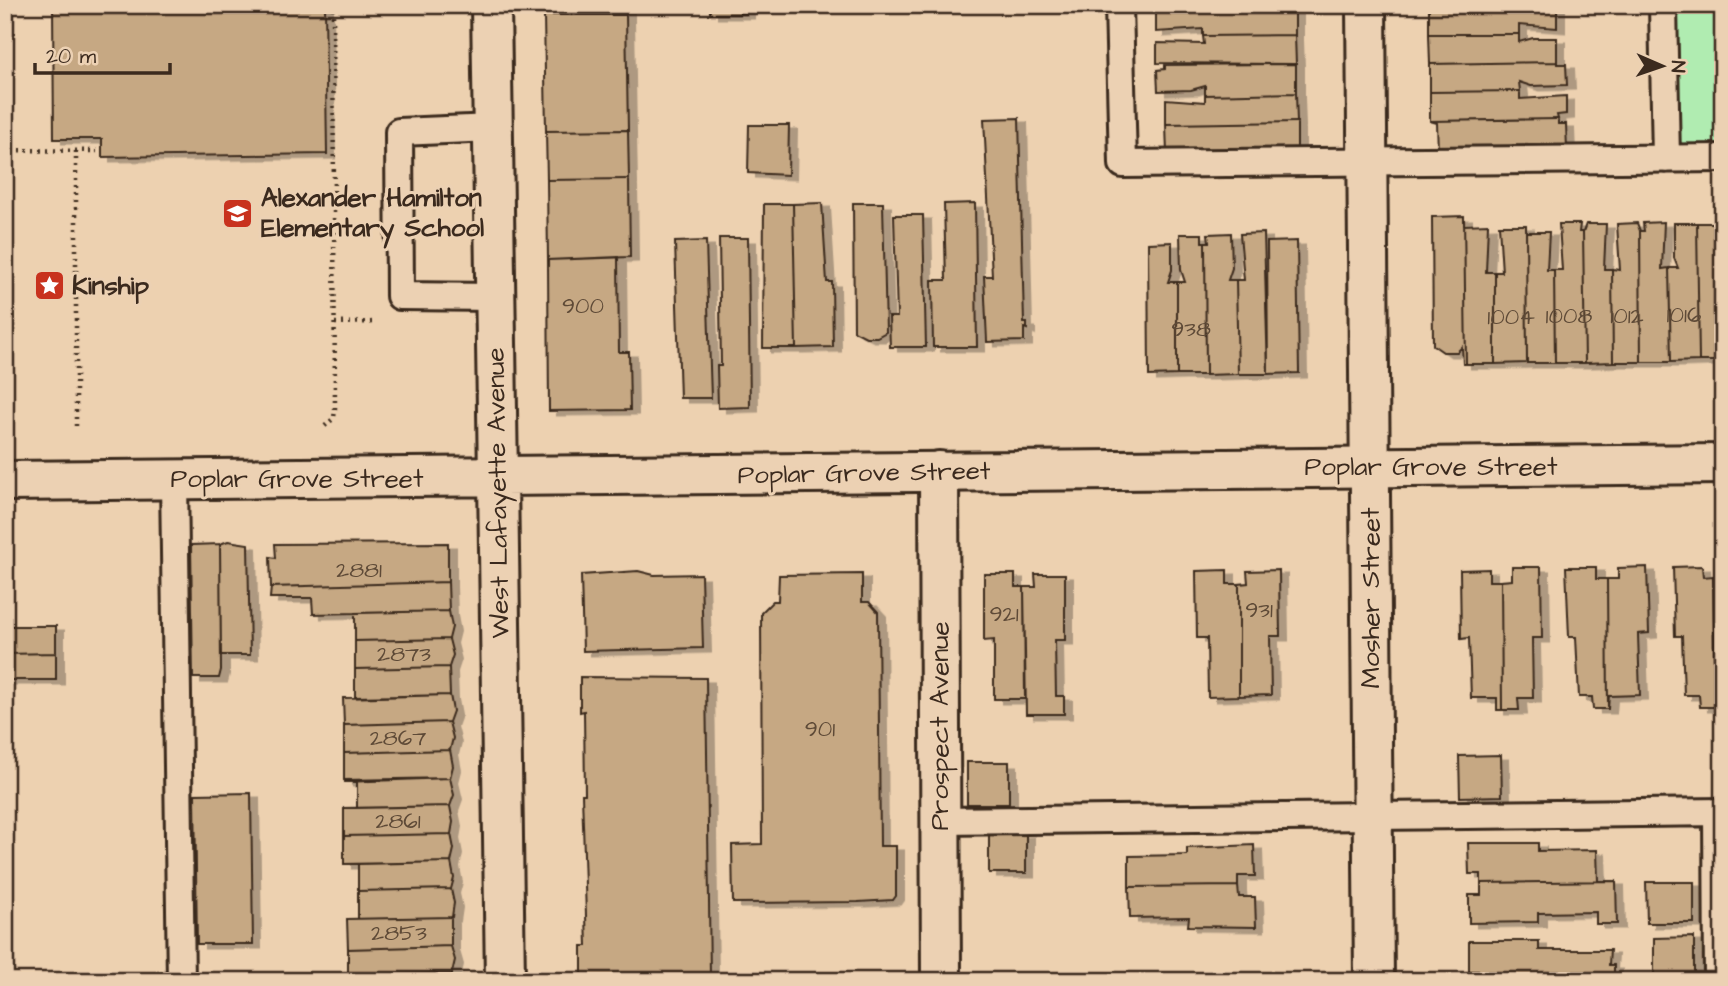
<svg xmlns="http://www.w3.org/2000/svg" width="1728" height="986" viewBox="0 0 1728 986" font-family="'Architects Daughter',sans-serif">
<style>
.green{fill:#b0ecb1;stroke:#768b68;stroke-width:2}
.building{fill:#c6a883;stroke:#3b2a1e;stroke-width:2;filter:url(#shadow)}
.lines{fill:none;stroke-linecap:round;stroke-linejoin:round}
.service-casing{stroke:#3b2a1e;stroke-width:32}
.minor-casing{stroke:#3b2a1e;stroke-width:44}
.tertiary-casing{stroke:#3b2a1e;stroke-width:44}
.secondary-casing{stroke:#3b2a1e;stroke-width:44}
.path{stroke:#3b2a1e;stroke-width:4.5;stroke-dasharray:2 5;stroke-linecap:butt}
.service{stroke:#ecd1b3;stroke-width:26}
.minor{stroke:#ecd1b3;stroke-width:38}
.tertiary{stroke:#ecd1b3;stroke-width:38}
.secondary{stroke:#ecd1b3;stroke-width:38}
.labels{text-anchor:middle;dominant-baseline:central;stroke-width:6;stroke-linejoin:round;paint-order:stroke}
.number-label{font-size:23px;fill:#5e4a37}
.poi-label{font-size:26px;font-weight:bold;fill:#3b2a1e;stroke:#ecd1b3;text-anchor:start}
.street-label{font-size:26px;fill:#3b2a1e;stroke:#ecd1b3}
</style>
<defs>
<filter id="shadow"><feDropShadow dx="8" dy="4.5" stdDeviation="0" flood-color="#0004"/></filter>
</defs>
<rect width="100%" height="100%" fill="#edd1b0"/>
<filter id="ink" filterUnits="userSpaceOnUse"><feTurbulence type="fractalNoise" baseFrequency=".0143" numOctaves="2"/><feDisplacementMap in="SourceGraphic" scale="14" xChannelSelector="R" yChannelSelector="G"/><feConvolveMatrix kernelMatrix="1 2 1 2 8 2 1 2 1" color-interpolation-filters="sRGB"/></filter>
<g filter="url(#ink)">
<path class="green" d="M1672 5H1723V143L1674 151Z"/>
<path class="building" d="M53 5H325L327 154 102 157V139H54Z
M544 5H626V15H544Z
M710 5H746V14H710Z
M1295 5 1164 9 1155 6V5Z
M1429 5H1557V28L1519 25V34H1429Z
M1295 7V35L1203 36V29L1156 32V12H1164V9Z
M544 15H626L628 130 546 131Z
M1429 34H1519V42L1533 38H1557V62L1430 64Z
M1295 35 1296 64 1157 63V43L1204 44 1203 36Z
M1557 62V64H1566L1567 85 1531 86 1519 82 1520 91 1430 92V64Z
M1296 64V93L1205 95V86L1191 90 1158 91 1157 70 1165 69V65Z
M1520 91V99L1566 96V114L1557 115 1558 119 1430 121V92Z
M1296 93 1297 122 1166 124V99L1205 102V95Z
M1019 118 1024 323H1027V329L1024 328V341L987 342 984 276H992L984 119Z
M1558 119V124H1566L1567 149 1438 151 1437 123 1430 121Z
M1297 122V153L1167 154 1166 124Z
M749 125H789L788 175 748 173Z
M628 130 629 179 547 180 546 131Z
M629 179 630 257 548 260 547 180Z
M822 203 827 282H832L833 347 796 348 793 204Z
M853 203H883L886 332 877 337H866L854 331Z
M975 203 977 347H933L932 280H946L944 204Z
M764 204H793L796 348H763Z
M894 215H923L926 347H890L889 317H897Z
M1464 216V225L1488 224 1486 272H1495V364H1466Z
M1464 216 1466 364H1463L1462 347 1457 352H1443L1433 345 1432 217Z
M1664 222 1662 269 1669 268 1671 362H1641L1640 231H1644L1643 223Z
M1637 223 1640 231 1641 362H1613L1612 269 1620 270 1617 224Z
M1674 223H1697L1699 361 1671 362 1669 268H1678L1674 258Z
M1697 223H1723V262L1720 268H1723V361H1699Z
M1559 224H1580L1579 232H1583L1585 363H1555L1554 270H1562Z
M1586 224H1606L1604 269H1612L1613 362 1585 363 1583 232Z
M1499 225H1526L1527 363 1495 364V272H1502Z
M1526 232H1549L1547 270H1554L1555 363H1527Z
M1231 233 1232 268 1228 280H1236L1238 374 1206 375 1205 242H1209L1208 234Z
M1264 233 1268 374H1238L1236 280H1244L1240 234Z
M1180 234H1202V242H1205L1206 375H1177V282H1185L1181 270Z
M719 238H748L750 407 718 408 717 366H721Z
M706 241 711 398H680L675 242Z
M1297 241 1299 373 1268 374 1267 242Z
M1172 242V270L1168 282H1177V375L1149 376 1148 243Z
M618 257 619 352H629L630 410 549 411 548 260Z
M228 541 248 544 250 655H221L220 544Z
M448 543V582L271 587 270 557 276 558 275 544Z
M220 544 221 670 219 678H193L191 545Z
M1702 566 1703 577 1713 576 1715 707H1700L1699 695H1684L1682 636H1675L1673 567Z
M1512 567H1541L1542 638H1532L1533 698H1518L1519 710H1502L1501 581 1512 580Z
M1566 567H1596V579H1607L1608 709H1593L1592 697H1579L1576 637H1569Z
M1647 567 1649 633 1638 634 1640 695 1609 696 1608 709 1607 579H1618V568Z
M1489 569V581H1501L1502 710H1497V698H1471L1469 638 1461 639 1460 570Z
M1227 570V584H1239V696L1208 697 1207 638H1197L1196 571Z
M1279 570 1280 636H1270L1271 695 1239 696V584L1248 583 1247 571Z
M638 571 654 575 701 574 703 648 583 651 581 575Z
M862 574V602H869L878 612 880 846H896V896L893 900 858 902 733 903 732 845 762 844 761 613 773 601H778L779 575Z
M984 574H1015V587H1024L1025 699H994V640L984 641Z
M1035 574H1065V640H1055L1056 696H1064V714H1026L1024 587H1036Z
M1713 576H1723V706L1715 707Z
M448 582 449 611 313 614 312 598H270L271 587Z
M449 611 452 627 449 639 355 641V613Z
M5 626H56V653L5 654Z
M449 639 453 655 449 667 355 669V641Z
M56 653V680H5V654Z
M449 667 450 695 355 697V669Z
M580 677 706 678 710 976 653 977V981H628V977L582 981V946H587L582 794H585L584 711 580 712Z
M450 695 453 711 449 722 344 725 343 698Z
M449 722 453 738 450 750 344 753V725Z
M450 750 453 766 450 778 344 780V753Z
M1501 755 1502 796 1460 797 1459 756Z
M967 762H1009V804H967Z
M450 778 454 795 450 806 357 808V781L344 782Z
M251 793 253 944H197L195 794Z
M450 806 453 822 451 834 344 836V808Z
M1026 833V873H989V834Z
M451 834 454 849 451 862 344 864V836Z
M1468 843H1538V851L1597 850 1598 881H1616L1481 883V874H1469Z
M1254 845 1255 876H1238V886L1129 887V856L1187 855V848Z
M451 862 454 878 451 889 358 891V864Z
M1616 881 1617 924H1596V912L1538 913V922L1469 923V895H1481V883Z
M1646 882H1694V923H1647Z
M1238 886 1239 897H1255L1256 927 1188 926 1189 917 1130 918 1129 887Z
M451 889 454 903 452 917 347 919H358V891Z
M451 917V946L348 949 347 919Z
M1694 937V980H1654V938Z
M1469 941H1539V950H1610L1609 965H1614V979L1483 981 1482 971H1469Z
M451 946 455 960 452 973 348 975V949Z
M452 973V981H348V975Z
M1614 979V981H1540Z"/>
<g class="lines">
<defs>
<path id="service" d="M1119 5 1123 164 1723 158
M1663 5 1666 159
M493 128 399 132 400 296 495 297
M174 480 181 981
M1717 812 1718 981
M941 821 1723 812"/>
<path id="minor" d="M1366 5 1374 981
M939 471 941 981"/>
<path id="tertiary" d="M491 5 498 478"/>
<path id="secondary" d="M498 478 505 981
M5 481 1723 464"/>
</defs>
<use href="#service" class="service-casing"/>
<use href="#minor" class="minor-casing"/>
<use href="#tertiary" class="tertiary-casing"/>
<use href="#secondary" class="secondary-casing"/>
<path class="path" d="M5 150 97 151
M335 323 376 322
M76 426V151
M325 426 334 418 335 409 333 5"/>
<use href="#service" class="service"/>
<use href="#minor" class="minor"/>
<use href="#tertiary" class="tertiary"/>
<use href="#secondary" class="secondary"/>
</g>
</g>
<defs>
<symbol id="school-square" viewBox="-11 -11 22 22"><rect x="-9" y="-9" width="18" height="18" rx="4" fill="#c8321e" stroke="#ecd1b3"/><path d="M0-5L7-2L0 1L-7-2ZM-4 1L0 2.5L4 1V4Q0 6-4 4Z" fill="#fff"/></symbol>
<symbol id="sight-square" viewBox="-11 -11 22 22"><rect x="-9" y="-9" width="18" height="18" rx="4" fill="#c8321e" stroke="#ecd1b3"/><path d="M0-6L1.8-2.2L6-1.7L2.9 1.2L3.7 5.4L0 3.3L-3.7 5.4L-2.9 1.2L-6-1.7L-1.8-2.2Z" fill="#fff"/></symbol>
</defs>
<g fill-rule="evenodd">
<use href="#school-square" x="220" y="196" width="35" height="35"/>
<use href="#sight-square" x="32" y="268" width="35" height="35"/>
</g>
<g class="labels">
<g class="number-label">
<text x="583" y="306">900</text>
<text x="1684" y="315">1016</text>
<text x="1569" y="316">1008</text>
<text x="1627" y="316">1012</text>
<text x="1511" y="317">1004</text>
<text x="1191" y="329">938</text>
<text x="359" y="570">2881</text>
<text x="1259" y="610">931</text>
<text x="1004" y="614">921</text>
<text x="404" y="654">2873</text>
<text x="820" y="729">901</text>
<text x="398" y="738">2867</text>
<text x="398" y="821">2861</text>
<text x="399" y="933">2853</text>
</g>
<g class="poi-label">
<text x="261" y="198">Alexander Hamilton<tspan x="261" dy="30">Elementary School</tspan></text>
<text x="72" y="286">Kinship</text>
</g>
<g class="street-label">
<text x="1431" y="467">Poplar Grove Street</text>
<text transform="translate(864 473) rotate(-1)">Poplar Grove Street</text>
<text x="297" y="479">Poplar Grove Street</text>
<text transform="translate(498 493) rotate(-91)">West Lafayette Avenue</text>
<text transform="translate(1371 598) rotate(-90)">Mosher Street</text>
<text transform="translate(940 726) rotate(-90)">Prospect Avenue</text>
</g>
</g>
<rect width="1728" height="986" fill="none" stroke="#ecd1b3" stroke-width="28"/>
<rect x="14" y="14" width="1700" height="958" fill="none" stroke="#3b2a1e" stroke-width="2.5" filter="url(#ink)"/>
<g transform="translate(1662 66) rotate(92)" stroke="#ecd1b3" stroke-width="5" paint-order="stroke">
<path d="M0-5L12 26L0 18L-12 26Z" fill="#3b2a1e"/>
<text y="-10" font-size="19" font-weight="bold" text-anchor="middle" fill="#3b2a1e">N</text>
</g>
<path d="M35 63v10h135v-10" fill="none" stroke="#3b2a1e" stroke-width="3.5"/>
<text x="46" y="63" font-size="21" fill="#3b2a1e" stroke="#ecd1b3" stroke-width="5" paint-order="stroke">20 m</text>
</svg>
